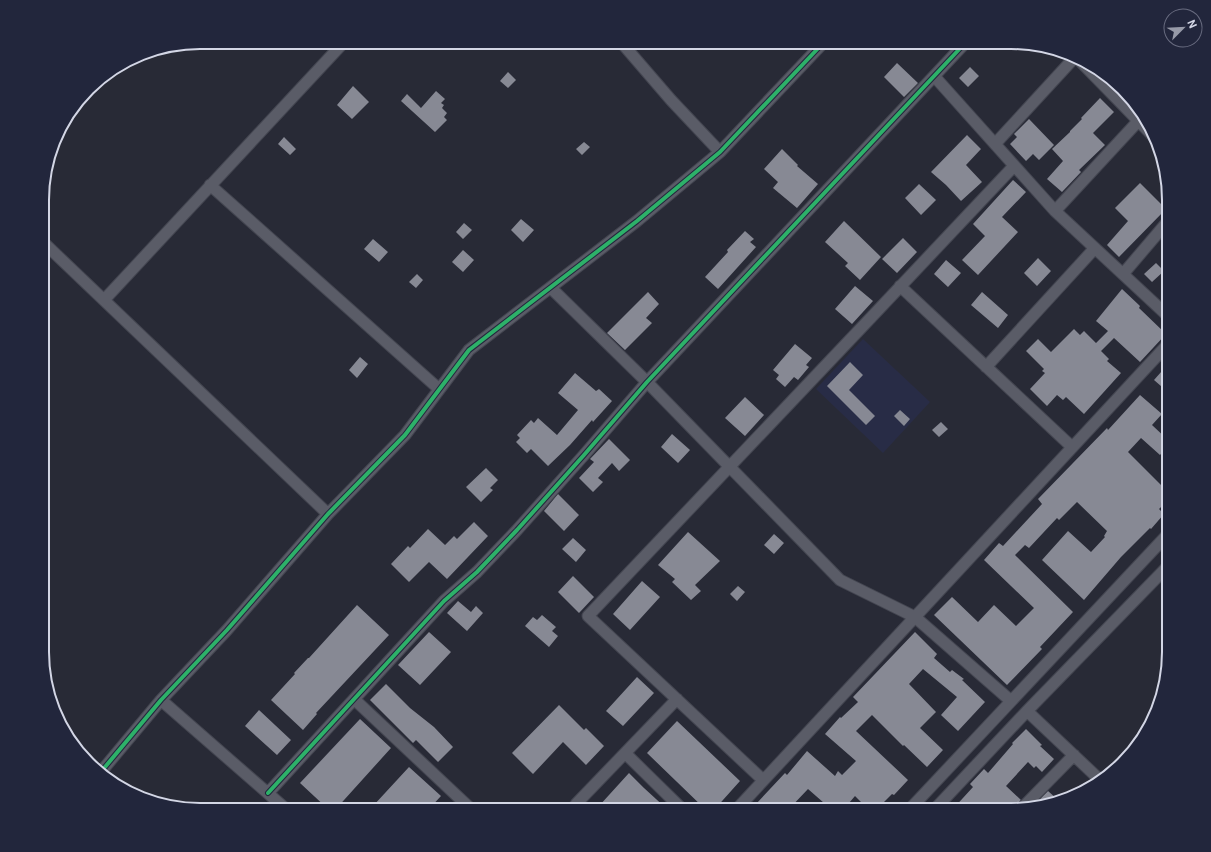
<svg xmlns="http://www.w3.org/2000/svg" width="1211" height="852" viewBox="0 0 1211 852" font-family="Roboto,sans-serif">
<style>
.built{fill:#282c46}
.building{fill:#878994}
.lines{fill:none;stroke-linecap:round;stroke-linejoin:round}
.minor-casing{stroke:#444651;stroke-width:13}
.minor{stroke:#5a5c67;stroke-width:11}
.cycleway-casing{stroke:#22263c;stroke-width:6}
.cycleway{stroke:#2db169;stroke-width:4}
.rim{fill:none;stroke:#d3d6e5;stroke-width:2}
</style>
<rect width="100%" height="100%" fill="#282a36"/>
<path class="built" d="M863 339 930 402 883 453 816 389Z"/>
<path class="building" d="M897 63 918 83 904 97 884 77Z
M970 67 979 76 968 87 959 78Z
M508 72 516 80 508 88 500 81Z
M353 86 369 102 352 119 337 105Z
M436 91 445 99 441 103 444 105 442 108 447 113 444 117 447 120 435 132 401 101 407 94 421 108Z
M1100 98 1114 112 1093 133 1105 145 1079 170 1081 172 1062 192 1047 179 1063 161 1052 149 1070 132V131L1082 119 1081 118Z
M1029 119 1054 145 1039 160 1033 154 1026 161 1010 144 1017 137 1014 134Z
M967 135 981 149 966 165 982 182 961 201 946 185 931 172Z
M284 137 296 149 290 155 278 144Z
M584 142 590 147 582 155 576 149Z
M782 149 798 165 797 166 818 184 797 208 773 188 778 182 764 169Z
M1013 180 1026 192 1002 217 1018 232 978 275 962 260 985 236 973 224Z
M1140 183 1166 209 1119 257 1107 245 1128 221 1115 208Z
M919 184 936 200 921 215 905 198Z
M521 219 534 230 523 242 511 230Z
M844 221 881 257 860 280 845 266 848 263 825 242Z
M464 223 472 230 463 239 456 232Z
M745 231 754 239 750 242 756 247 718 289 705 277 728 252 727 250Z
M903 238 917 252 897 273 882 259Z
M373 239 388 252 379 262 364 249Z
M463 250 474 260 463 272 452 262Z
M1038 258 1051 271 1037 286 1024 273Z
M946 260 961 273 948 287 934 274Z
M1156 263 1164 271 1152 282 1144 274Z
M417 274 423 280 416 288 409 282Z
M855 286 873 301 852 324 835 309Z
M1122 289 1140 306 1139 308 1166 334 1140 362 1114 338 1101 351 1109 359 1107 361 1121 373 1084 414 1066 397 1063 400 1057 395 1047 406 1030 389 1045 373 1042 371 1044 369 1026 351 1038 339 1051 352 1074 329 1080 335 1084 331 1096 343 1108 331 1096 321Z
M648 292 659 304 646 318 652 323 625 350 607 333Z
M982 292 1008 315 998 328 971 305Z
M795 344 812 358 806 365 809 367 798 380 794 377 785 387 776 379 779 375 773 370Z
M360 357 368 364 357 378 349 370Z
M850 362 863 375 849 390 875 416 866 425 827 386Z
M1169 363V393L1154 380Z
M575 373 596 391 599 389 612 401 593 422 592 420 570 445 548 466 531 449 527 453 516 442 520 438 517 435 531 420 534 423 538 418 557 435 578 410 558 393Z
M1140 395 1162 414 1152 425 1169 441V445L1160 455 1141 438 1128 452 1169 493V499L1159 509 1164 514 1151 529 1150 528 1121 557 1084 600 1042 560 1068 531 1091 552 1105 537 1104 536 1107 531 1077 502 1059 520 1057 518 1029 548 1025 545 1015 555 1073 612 1040 647 1042 649 1007 685 934 615 952 597 978 622 994 605 1016 626 1034 608 984 560 999 543 1003 546 1042 504 1038 499 1107 428 1108 430Z
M745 397 764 415 745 436 725 418Z
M900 410 910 419 904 426 894 416Z
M941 422 948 429 939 437 932 430Z
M672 434 690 450 678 463 661 447Z
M609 439 630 460 619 471 612 463 598 478 603 482 593 492 579 478 594 462 590 459Z
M486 468 498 480 490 488 493 490 481 502 466 487Z
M558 494 579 515 564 531 544 511Z
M474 522 488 536 447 579 429 562 409 582 391 564 408 546 410 548 428 529 445 545 454 536 457 539Z
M688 532 720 561 695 585 701 591 691 600 672 582 675 579 658 565Z
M774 534 784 543 774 554 764 545Z
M573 538 586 550 576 562 562 549Z
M573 576 594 597 579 613 558 592Z
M642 581 660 597 630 630 613 614Z
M738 586 745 592 737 601 730 594Z
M458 601 471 612 476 606 483 613 467 631 447 613Z
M357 605 389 635 316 713 317 714 303 730 271 700 295 674 294 673 308 658H309Z
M542 615 556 627 552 631 558 636 549 647 525 626 533 617 537 620Z
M429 632 451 652 420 685 398 665Z
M915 632 937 654 934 658 950 672 952 670 964 679 962 680 985 702 958 731 941 715 957 697 923 669 909 684 936 712 920 728 943 750 927 767 904 745 903 746 872 715 856 731 908 780 894 795 892 794 876 810H869L855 796 843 810H832L808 789 788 810H762L756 804 785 773 787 775 807 751 835 776 838 771 842 775 856 761 825 734 840 717 841 718 858 702 853 697Z
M637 677 654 693 623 726 606 711Z
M386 684 410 708 434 727 453 747 438 762 416 740 413 743 370 700Z
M559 705 584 730 586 728 604 746 586 765 563 742 533 774 512 753Z
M259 710 291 740 277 755 245 726Z
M360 719 391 748 335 810H329L300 783Z
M677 721 740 781 714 810H706L647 753Z
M1026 729 1042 745 1040 746 1054 759 1042 772 1036 766 1034 768 1028 762 1006 786 1021 800 1016 805V809L998 810 994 805 989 810H952L973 787 970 784 984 769 988 773 1013 744 1012 743Z
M409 767 441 796 428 810H377L373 806Z
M629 773 644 788 668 810H603L599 806Z
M1048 791 1057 799 1035 804Z"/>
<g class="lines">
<defs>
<path id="minor" d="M621 42 671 100 720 152
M1078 59 1155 138
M934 76 1055 211 1169 317
M995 144 1075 57
M210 185 439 389
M1055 211 1142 117
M43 242 328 514
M1123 274 1169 220
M900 286 1072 447
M551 288 647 382 840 580 915 617 1011 701
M104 300 344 42
M986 367 1095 248
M354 699 472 810
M161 700 287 810
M1027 711 1099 779
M625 753 683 810
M100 773 161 700 227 630 328 514 405 435 469 350 637 221 720 152 824 42
M763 780 588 616C731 467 872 316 1014 166
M268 793 444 601 477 572 517 530 584 455 647 382 966 42
M1023 807 1074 755
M582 810 576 804 677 699
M736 810 1169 343
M909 810 1169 533
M934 810 1027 711 1169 565"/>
</defs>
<use href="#minor" class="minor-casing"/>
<use href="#minor" class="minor"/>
<defs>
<path id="cycleway" d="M100 773 161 700 227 630 328 514 405 435 469 350 637 221 720 152 824 42
M268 793 444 601 477 572 517 530 584 455 647 382 966 42"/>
</defs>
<use href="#cycleway" class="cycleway-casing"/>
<use href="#cycleway" class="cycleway"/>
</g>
<path d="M0 0H1211V852H0ZM200 49H1011A151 151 0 0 1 1162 200V652A151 151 0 0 1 1011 803H200A151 151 0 0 1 49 652V200A151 151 0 0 1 200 49Z" fill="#22263c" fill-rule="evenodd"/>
<path class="rim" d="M200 49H1011A151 151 0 0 1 1162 200V652A151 151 0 0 1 1011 803H200A151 151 0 0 1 49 652V200A151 151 0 0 1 200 49Z"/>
<g transform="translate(1183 28) rotate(66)"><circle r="19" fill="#22263c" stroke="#696c80"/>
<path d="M0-3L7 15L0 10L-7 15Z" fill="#979aa8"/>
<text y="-6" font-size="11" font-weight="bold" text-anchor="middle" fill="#d3d6e5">N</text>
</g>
</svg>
